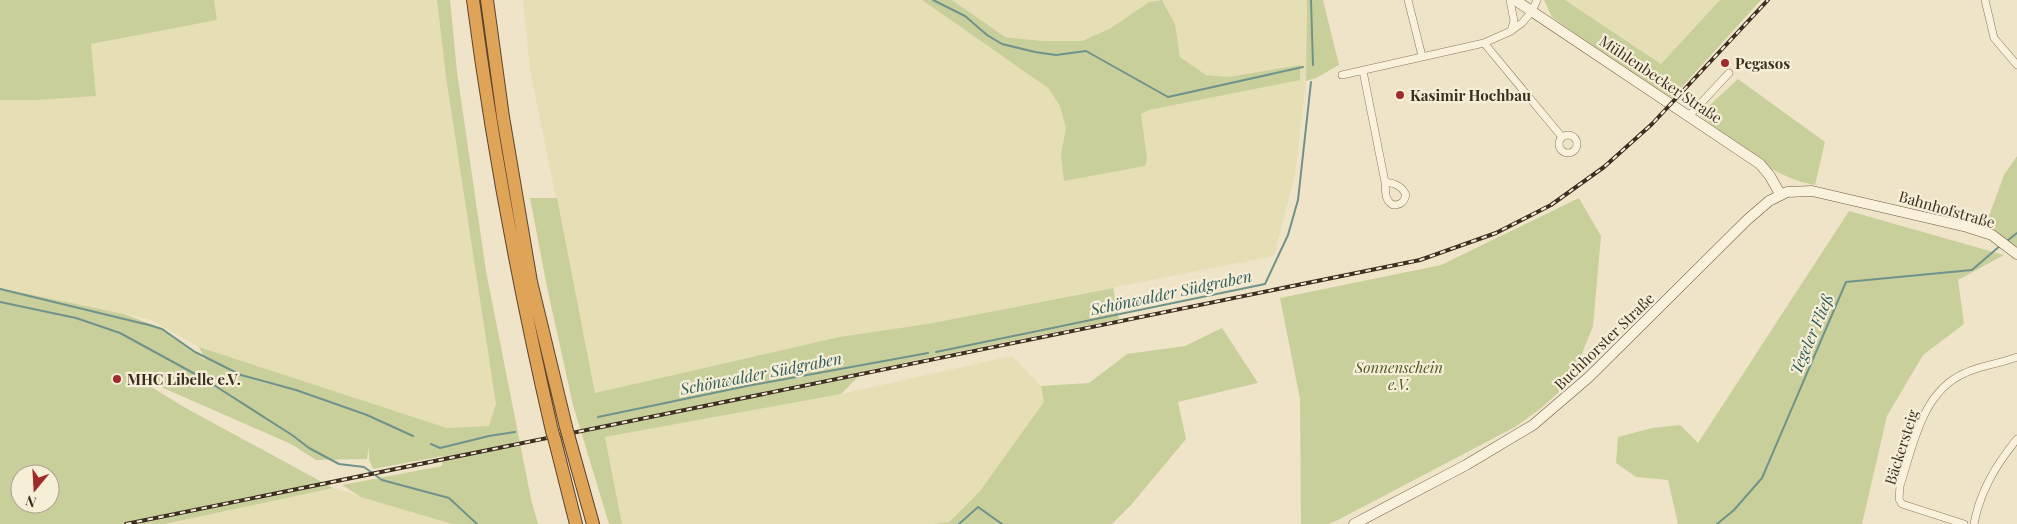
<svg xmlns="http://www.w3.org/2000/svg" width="2017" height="524" viewBox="0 0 2017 524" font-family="'Playfair Display',serif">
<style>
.farmland{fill:#e6deb5}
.green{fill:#c9cf9b;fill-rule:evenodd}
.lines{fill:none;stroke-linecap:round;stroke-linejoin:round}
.stream{stroke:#6f938a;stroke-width:2}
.minor-casing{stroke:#8d765c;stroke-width:8}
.secondary-casing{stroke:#6f573f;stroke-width:11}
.motorway-casing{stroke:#5b4430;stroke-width:14}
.minor{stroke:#faf1dc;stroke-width:7}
.secondary{stroke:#faf1dc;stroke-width:10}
.motorway{stroke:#e0a458;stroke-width:12}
.rail-casing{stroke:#3d2e20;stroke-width:4}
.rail{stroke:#f7eed8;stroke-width:2;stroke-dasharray:5.5;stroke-linecap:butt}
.motorway-bridge-casing{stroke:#5b4430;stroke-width:14;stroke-linecap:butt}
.motorway-bridge{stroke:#e0a458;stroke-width:12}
.poi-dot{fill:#9e2a2b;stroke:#f7eed8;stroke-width:2}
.labels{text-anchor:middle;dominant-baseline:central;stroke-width:4.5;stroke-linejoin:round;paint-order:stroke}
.poi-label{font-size:15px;font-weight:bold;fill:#3d2e20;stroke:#f7eed8;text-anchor:start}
.street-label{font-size:15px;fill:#3d2e20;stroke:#f7eed8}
.park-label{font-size:15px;font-style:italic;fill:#4d5a26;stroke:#f7eed8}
.water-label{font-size:16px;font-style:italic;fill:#2f5d5a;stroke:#f7eed8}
</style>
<rect width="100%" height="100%" fill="#f0e4c8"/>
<path class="farmland" d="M214 0H437L446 77 497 406 489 427 447 428 199 347 149 319 0 288V100H36L91 44 217 20Z
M523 0H922L1048 88 1060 106 1066 128 1061 154 1147 158 1141 114 1149 110 1300 79V65L1228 77 1206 75 1180 57 1175 24 1162 0H1307L1306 81 1295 174 1274 256 927 324 839 337 595 393 530 69Z
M952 0H1158L1149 2 1111 28 1082 41H1041L1005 37Z
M1565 0H1720L1661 64Z
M1012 356 1041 386 1045 402 980 491 949 522 933 524H622L605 437 841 394Z
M333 488 452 524H166Z"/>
<path class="green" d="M0 0H214L217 20 91 44 96 96 36 100H0Z
M437 0H450L457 72 486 271 531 499 538 524H452L361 497 342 485 442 466 443 456 373 469 369 459V447L367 459 316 460 291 444 127 372 184 407 333 488 165 524H0V288L124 314 164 329 206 361 199 347 447 428 489 426 496 404 446 77ZM20 474H50V504H20Z
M922 0H952L1005 37 1042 41H1082L1111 28 1149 2 1162 0 1175 24 1180 57 1206 75 1228 77 1300 65V80L1149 110 1141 114 1147 158 1145 166 1064 181 1061 154 1066 128 1060 106 1048 88Z
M1307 0H1323L1339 65 1316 78 1306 81Z
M1544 0H1565L1661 64 1720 0H1761L1672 98 1612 60 1552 17Z
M1738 79 1825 142 1815 185C1772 179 1734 141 1699 115Z
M2017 156V246L2015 248 1985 227 2004 175Z
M530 198H557L595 393 839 337 927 324 1113 288 1119 319 864 371 841 394 605 437 622 524H609L573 405 547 287Z
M1579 198 1601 236 1593 326 1571 381 1540 409 1515 427 1338 520 1329 524H1301L1300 399 1280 298 1441 265Z
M1849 211 2004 255 1958 280 1964 324 1923 355 1887 416 1862 524H1678L1668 480 1636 477 1616 463 1618 437 1652 428 1680 425 1698 443Z
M1222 328 1258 383 1178 402 1186 439 1131 505 1112 524H933L949 522 980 491 1044 402 1041 386 1089 383 1127 354 1185 346Z"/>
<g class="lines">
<path class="stream" d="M933 0 965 16 987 35 1002 44 1035 52 1056 55 1086 51 1168 97 1303 67
M1311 0 1313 65
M2007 241 2017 233
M0 289 149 325 162 329 195 352 241 375 296 390 367 415 413 436
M0 302 76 318 120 333 206 380 292 435 309 448 339 464 364 467 382 480 449 498 477 524
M936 352 1265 284 1288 235 1298 200 1311 82
M598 417 747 386 928 353
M431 444 440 448 489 436 515 432
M959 524 978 507 1002 524
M1717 524 1734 510 1762 478 1846 282 1972 270 2001 245"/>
<defs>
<path id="minor" d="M1408 0 1422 56
M1510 0 1514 21 1511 31
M1985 0 1994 38 2017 65
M1484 43 1562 137
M1363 71 1385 182C1386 192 1384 200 1393 205 1401 205 1404 202 1406 195 1402 186 1395 183 1385 182
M1342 75 1484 43 1511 31 1522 23 1532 11 1537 0
M1689 116 1729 73
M1559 144a9 9 0 1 1 18 0a9 9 0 1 1-18 0Z
M1964 524 1902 504 1899 499 1900 486C1913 446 1922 391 1965 373 1982 365 2000 364 2017 357
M1974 524C1980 491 1996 465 2017 439"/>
<path id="secondary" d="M1515 0 1760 164 1770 176 1780 194
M1354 524 1466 465 1533 425 1589 377 1747 220 1769 201 1787 192 1812 191 1967 227 1992 235 2017 254"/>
<path id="motorway" d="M473 0C492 145 519 288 552 431
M487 0 503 117 531 282 566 427
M569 438 593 524
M555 441 576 524"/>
</defs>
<use href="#minor" class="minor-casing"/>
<use href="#secondary" class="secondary-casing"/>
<use href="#motorway" class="motorway-casing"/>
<use href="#minor" class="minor"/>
<use href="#secondary" class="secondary"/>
<use href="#motorway" class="motorway"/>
<defs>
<path id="rail" d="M126 524 1420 260 1496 233 1551 205 1604 167 1652 124 1768 0"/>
</defs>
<use href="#rail" class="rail-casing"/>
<use href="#rail" class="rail"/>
<defs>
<path id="motorway-bridge" d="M566 427 569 438
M552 431 555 441"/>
</defs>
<use href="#motorway-bridge" class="motorway-bridge-casing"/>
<use href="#motorway-bridge" class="motorway-bridge"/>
</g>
<g class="poi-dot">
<circle cx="1725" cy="63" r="5"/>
<circle cx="1400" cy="95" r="5"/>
<circle cx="117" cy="379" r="5"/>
</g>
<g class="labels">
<g class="poi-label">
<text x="1735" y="63">Pegasos</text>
<text x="1410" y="95">Kasimir Hochbau</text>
<text x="127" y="379">MHC Libelle e.V.</text>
</g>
<g class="street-label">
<text transform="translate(1661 79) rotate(34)">Mühlenbecker Straße</text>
<text transform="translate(1947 209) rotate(16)">Bahnhofstraße</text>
<text transform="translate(1604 341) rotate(-44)">Buchhorster Straße</text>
<text transform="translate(1901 447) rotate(-72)">Bäckersteig</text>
</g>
<g class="park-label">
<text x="1399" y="367">Sonnenschein<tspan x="1399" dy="17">e.V.</tspan></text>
</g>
<g class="water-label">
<text transform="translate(1171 292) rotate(-12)">Schönwalder Südgraben</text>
<text transform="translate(1811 334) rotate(-67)">Tegeler Fließ</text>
<text transform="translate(761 373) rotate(-11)">Schönwalder Südgraben</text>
</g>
</g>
<g transform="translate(35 489) rotate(198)"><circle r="24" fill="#f7eed8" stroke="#ada18e"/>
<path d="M0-4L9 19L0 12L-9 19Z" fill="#9e2a2b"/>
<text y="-8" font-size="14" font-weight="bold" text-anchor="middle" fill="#3d2e20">N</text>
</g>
</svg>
